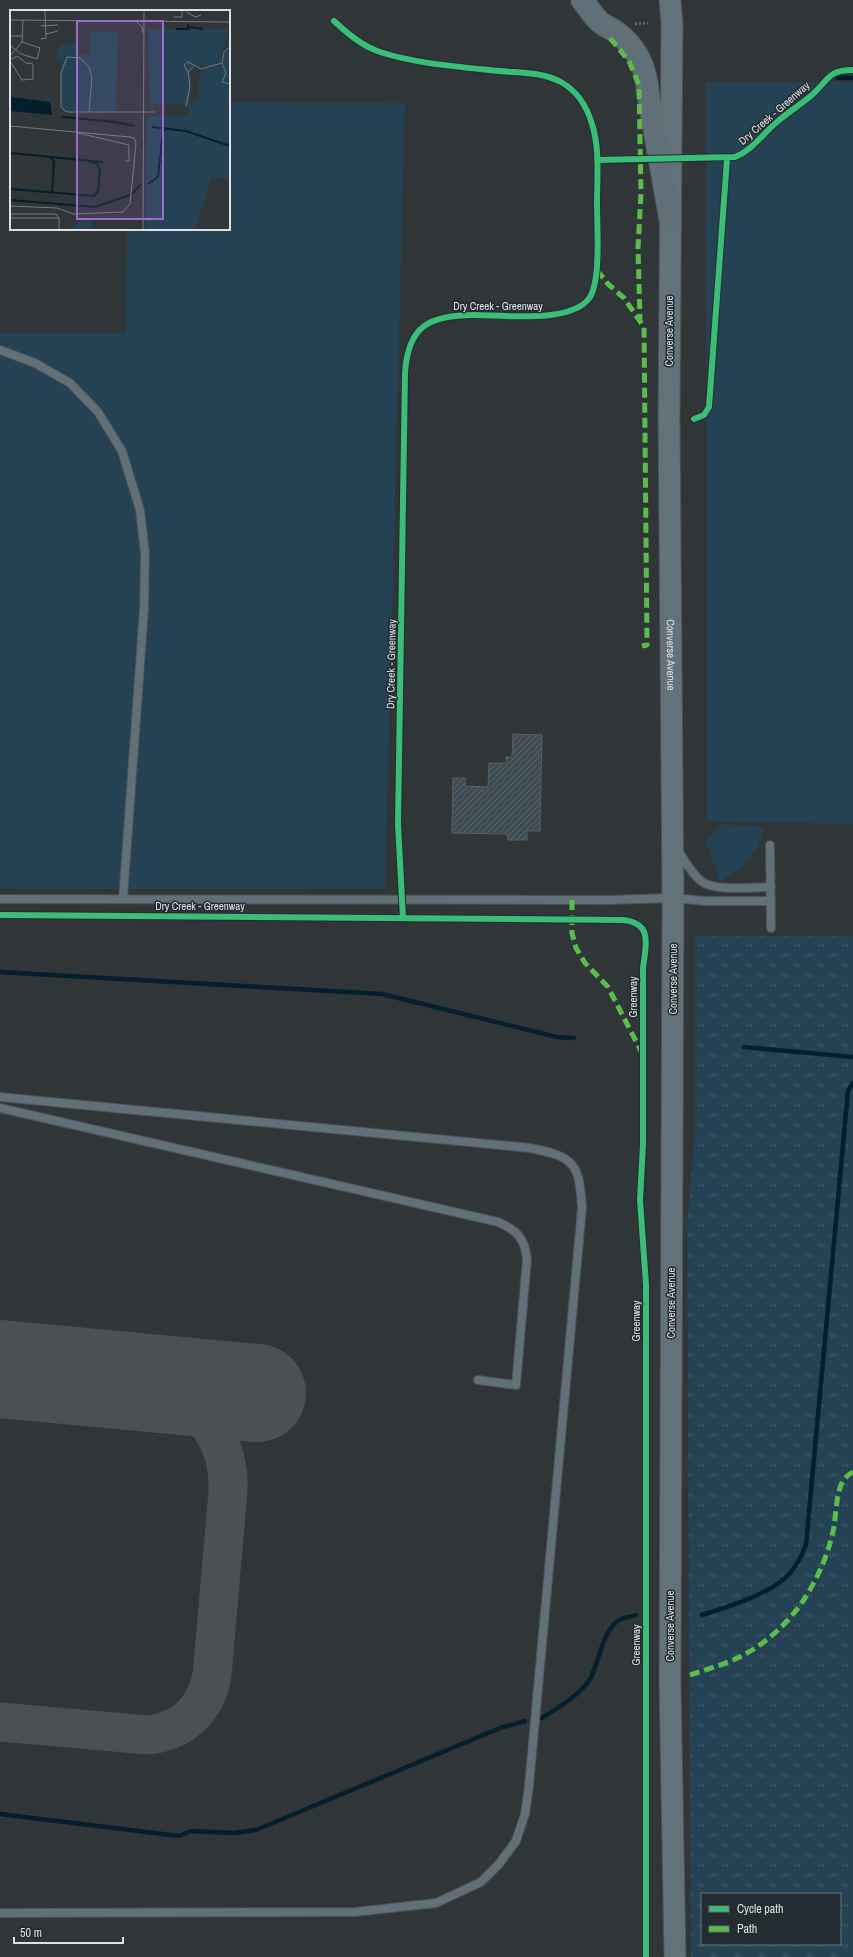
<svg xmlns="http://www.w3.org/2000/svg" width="853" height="1957" viewBox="0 0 853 1957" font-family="'Archivo Narrow',sans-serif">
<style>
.grass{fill:url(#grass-tufts);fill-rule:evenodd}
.pitch{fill:#244253}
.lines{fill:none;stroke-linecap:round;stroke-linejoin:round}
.stream{stroke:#041e2b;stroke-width:4.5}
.taxiway{stroke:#4a5054;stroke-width:39}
.runway{stroke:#4a5054;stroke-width:98}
.building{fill:url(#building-hatch);stroke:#5a5e61}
.service-casing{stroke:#4c5153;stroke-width:10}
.secondary-casing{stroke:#4c5153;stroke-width:23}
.primary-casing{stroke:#4c5153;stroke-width:24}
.path{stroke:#656d73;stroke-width:2.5;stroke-dasharray:2 2;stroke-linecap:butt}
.service{stroke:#616f77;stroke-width:8}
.secondary{stroke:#637179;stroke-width:21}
.primary{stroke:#607078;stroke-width:22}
.quiet{stroke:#5cbc4b;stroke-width:5;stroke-dasharray:10 5;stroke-linecap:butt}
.cycleway-casing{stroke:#232c31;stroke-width:8}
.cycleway{stroke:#3abd76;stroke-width:6}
.labels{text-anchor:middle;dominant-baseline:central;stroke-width:3;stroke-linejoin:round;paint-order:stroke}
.street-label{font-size:11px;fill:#dce1e5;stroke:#232c31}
.inset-river{fill:none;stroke:#041e2b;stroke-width:2}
.inset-road{fill:none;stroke:#757a7d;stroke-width:1}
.view{fill:#9d6bcc;fill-opacity:0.15;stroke:#9d6bcc;stroke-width:2}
.inset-edge{fill:none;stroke:#dce1e5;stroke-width:2}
</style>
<defs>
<pattern id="grass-tufts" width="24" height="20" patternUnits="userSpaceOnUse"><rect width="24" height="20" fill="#244253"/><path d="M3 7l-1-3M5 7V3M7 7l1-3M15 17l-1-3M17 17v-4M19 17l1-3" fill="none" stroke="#435d6c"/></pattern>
<pattern id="building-hatch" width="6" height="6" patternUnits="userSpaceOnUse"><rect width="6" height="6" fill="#3f4b52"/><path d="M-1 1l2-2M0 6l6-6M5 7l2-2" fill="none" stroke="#5a656b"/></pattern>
</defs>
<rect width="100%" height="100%" fill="#303538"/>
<path class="grass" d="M695 936H853V1957H691L687 1228 695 1128ZM702 1894H840V1944H702Z"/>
<path class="pitch" d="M706 82H853V824L707 821Z
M229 102 405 103 385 889H0V333H126L127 229H229Z
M720 824 764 827C757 856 746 867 720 881L705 840 710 838Z"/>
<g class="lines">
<path class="stream" d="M838 78H853
M0 972 382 994 557 1037 574 1038
M744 1047 853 1057
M702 1615C728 1607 763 1596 784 1579 795 1570 801 1558 806 1545L848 1091 853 1083
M542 1718C559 1707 579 1696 590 1679 599 1663 603 1627 621 1619 626 1617 631 1617 636 1615
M0 1814 179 1836 191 1831 234 1833 256 1830 500 1728 525 1721"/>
<path class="taxiway" d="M0 1722 148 1735C183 1731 206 1709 212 1675L228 1492C230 1447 207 1405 162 1390 148 1385 134 1383 120 1380"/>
<path class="runway" d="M0 1369 257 1393"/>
</g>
<path class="building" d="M513 734 542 735 540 831H527V840H508L507 834 452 833 453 778H465V786L488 787 489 763H506V757H512Z"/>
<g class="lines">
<defs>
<path id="service" d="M0 350 35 363 70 383 98 412 122 451 140 510 145 554 144 609 123 899
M770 845 771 928
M677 849C684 859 691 873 701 881 714 892 754 887 771 887
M0 899 607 900 673 898 705 901H771
M0 1097 530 1148C575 1157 579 1163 582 1208L529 1786 525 1814 516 1841 499 1864 481 1882 436 1903 355 1912 0 1913
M0 1108 498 1222C517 1230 525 1239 527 1259L516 1385 478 1380"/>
<g id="secondary">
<path id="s1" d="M670 0 672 24 669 417 673 898 670 1682 675 1957"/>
</g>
<path id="primary" d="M582 0C588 7 593 16 600 22 604 26 611 28 616 32 637 47 646 67 648 93L670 218"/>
</defs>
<use href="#service" class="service-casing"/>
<use href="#secondary" class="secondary-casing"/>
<use href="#primary" class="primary-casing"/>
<path class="path" d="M635 24 648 23"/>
<use href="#service" class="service"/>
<use href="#secondary" class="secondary"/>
<use href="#primary" class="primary"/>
<path class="quiet" d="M610 38 629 61 639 85 641 193 638 248 640 319
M597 270 608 284 624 298 644 327 647 645 642 646
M572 900V933L576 948 585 963 608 987 641 1051
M690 1675C704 1670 719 1666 733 1660 766 1646 797 1616 813 1584 823 1567 830 1546 834 1527 836 1514 836 1498 841 1485 843 1480 848 1474 853 1472"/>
<defs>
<path id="cycleway" d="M334 21C347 33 362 46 380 52 417 64 461 67 500 71 521 73 543 72 561 82 577 91 587 107 592 124 600 149 597 177 597 203 597 226 601 279 590 297 573 324 503 315 474 315 429 315 408 326 405 373L398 824 403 918
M597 160 735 157C753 150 762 134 777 122 788 112 802 104 813 94 829 79 828 70 853 70
M694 419 704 415 709 407 727 159
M0 915 623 920C653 923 646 945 643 968V1144L640 1200 646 1285V1957"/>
</defs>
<use href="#cycleway" class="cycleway-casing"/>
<use href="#cycleway" class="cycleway"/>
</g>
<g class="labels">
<g class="street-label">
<text transform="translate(774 113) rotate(-41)">Dry Creek - Greenway</text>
<text x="498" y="306">Dry Creek - Greenway</text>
<text transform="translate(669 331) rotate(-90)">Converse Avenue</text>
<text stroke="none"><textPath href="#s1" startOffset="655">Converse Avenue</textPath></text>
<text transform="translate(391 664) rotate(-89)">Dry Creek - Greenway</text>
<text x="200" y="906">Dry Creek - Greenway</text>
<text transform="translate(673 979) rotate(-90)">Converse Avenue</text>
<text transform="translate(633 997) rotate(-90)">Greenway</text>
<text transform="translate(671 1303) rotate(-90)">Converse Avenue</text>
<text transform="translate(636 1321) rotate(-90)">Greenway</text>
<text transform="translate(670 1626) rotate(-90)">Converse Avenue</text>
<text transform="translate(636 1645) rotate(-90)">Greenway</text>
</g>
</g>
<g transform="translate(10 10)">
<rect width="220" height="220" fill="#303538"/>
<path d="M212 55 220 80V169L202 167 185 220H135L137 106H178L179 96 188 88 190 63 195 59Z" fill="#244253"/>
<path d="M66 31V45H56L51 50 47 49V38L51 35Z" fill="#244253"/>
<path d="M138 19H218L211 52 205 57 186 56 181 60 180 95 144 94 140 100ZM80 21 108 22 106 101H51V50L56 45H80ZM220 39V80L211 72 214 43ZM71 210 83 211 81 220H59Z" fill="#244253"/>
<path d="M0 87 40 92 42 105 0 101Z" fill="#041e2b"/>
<path class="inset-river" d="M179 17 193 19M166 19H178V14M52 107 105 112 125 116M142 117 176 121 220 136M0 143 93 152M40 147 44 151 42 183M138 174 148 167 153 121 155 119M0 179 84 186 88 181 90 160 87 154 79 151M122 184 131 174M0 190 85 197 120 185"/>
<path class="inset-road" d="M177 2 185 7 191 5M164 7H172V0M0 10 220 12M126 11 132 17 133 23M31 16 48 15M36 24 48 21M0 26H13M31 29 36 28 35 0M0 35 11 44 27 49 30 38 12 32M220 37 214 42 212 53 216 63 212 72 220 74M0 46 12 32 13 10M0 50 7 46 16 53 23 54V69L12 70 0 51M183 57 178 62 174 55 178 52 191 59 212 53M176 97 180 76 178 62M79 102 82 67 79 57 70 48 57 47 51 63V96L55 101 58 102H145M0 116 120 127 124 128 126 133 120 194 113 202 63 204 47 198 0 196M68 123 119 135V151H115M0 204H46L49 208V220M0 208H49M133 220 134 0"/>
<path class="view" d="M67 11H153V209H67Z"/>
<rect width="220" height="220" class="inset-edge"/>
</g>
<rect x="701" y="1893" width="140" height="52" fill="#232c31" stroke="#6d7479"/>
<rect x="709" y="1906" width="20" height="6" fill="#3abd76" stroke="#6d7479"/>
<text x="737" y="1913" font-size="12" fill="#dce1e5">Cycle path</text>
<rect x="709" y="1926" width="20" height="6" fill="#5cbc4b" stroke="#6d7479"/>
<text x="737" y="1933" font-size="12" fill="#dce1e5">Path</text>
<path d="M14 1937v6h109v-6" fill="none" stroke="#dce1e5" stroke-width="2"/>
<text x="20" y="1937" font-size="12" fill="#dce1e5" stroke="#232c31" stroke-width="3" paint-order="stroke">50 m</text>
</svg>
